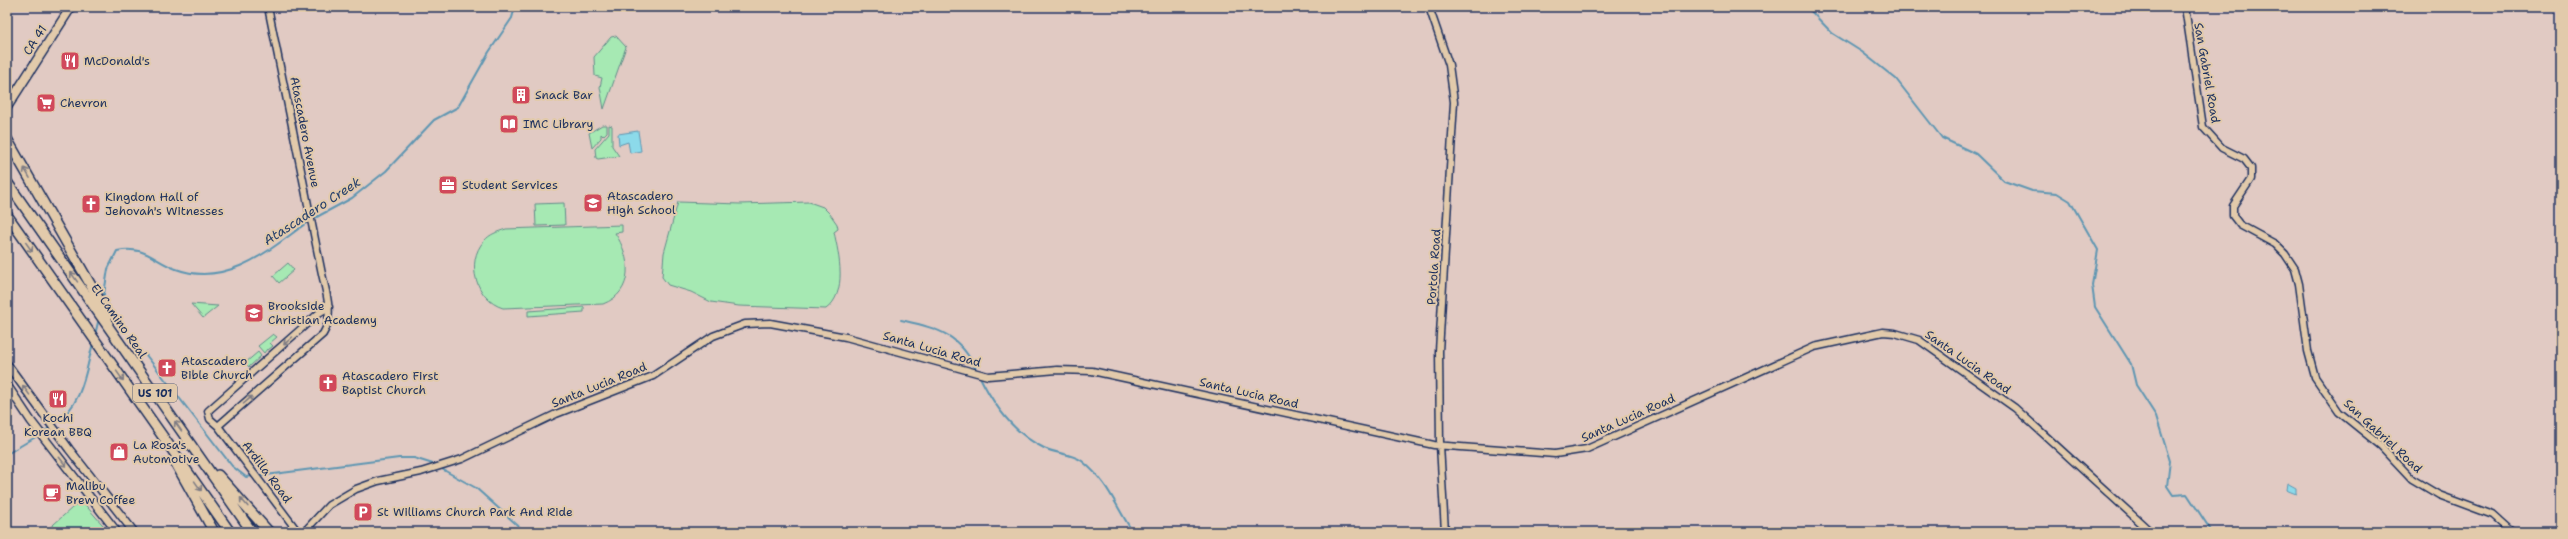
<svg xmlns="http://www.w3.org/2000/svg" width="2568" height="539" viewBox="0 0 2568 539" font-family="'Shantell Sans',sans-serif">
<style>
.green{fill:#a6e9b3;stroke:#608c88}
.water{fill:#8cdaea;stroke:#5f96b2}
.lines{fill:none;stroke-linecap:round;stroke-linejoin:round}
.stream{stroke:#5f96b2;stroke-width:2}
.tertiary-casing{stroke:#1b2f5e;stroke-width:9}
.secondary-casing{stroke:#1b2f5e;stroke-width:10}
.primary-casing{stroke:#1b2f5e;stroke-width:11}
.motorway-casing{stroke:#1b2f5e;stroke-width:12}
.tertiary{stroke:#e2caab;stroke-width:6}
.secondary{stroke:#e2caab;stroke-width:7}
.primary{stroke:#e2caab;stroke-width:8}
.motorway{stroke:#e2caab;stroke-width:9}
.oneway{stroke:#7e7c84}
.labels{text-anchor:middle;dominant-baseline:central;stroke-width:4;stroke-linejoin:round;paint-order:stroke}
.shield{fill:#e2caab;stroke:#575e75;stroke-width:1}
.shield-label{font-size:11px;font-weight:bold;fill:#1b2f5e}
.street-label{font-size:12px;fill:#1b2f5e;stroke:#e2caab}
.poi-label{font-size:12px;fill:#1b2f5e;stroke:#e2caab;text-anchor:start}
.water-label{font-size:13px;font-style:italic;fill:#26406c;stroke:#e2caab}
</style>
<rect width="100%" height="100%" fill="#e1cac3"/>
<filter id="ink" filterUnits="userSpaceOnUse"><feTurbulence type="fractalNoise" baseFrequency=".025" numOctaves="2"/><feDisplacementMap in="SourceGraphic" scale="8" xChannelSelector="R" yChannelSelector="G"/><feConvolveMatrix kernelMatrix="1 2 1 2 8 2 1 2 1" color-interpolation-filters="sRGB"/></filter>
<g filter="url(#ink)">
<path class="green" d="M616 36 626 47 604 109 600 87 602 78 595 76 594 57 611 37Z
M602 125H607V132L603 136 601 134V138L592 148 589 133Z
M609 125 612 126V146L619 156 598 159 596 158 595 149 609 133Z
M678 202 740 204 809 202 823 207 830 214 837 224 838 229 834 232C839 255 848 293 826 309L739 306 711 302 691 292 668 285 662 277 664 253Z
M564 203 565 225 536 226 535 204Z
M622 225V232L615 233C631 257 635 292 603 304L503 308C476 300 465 262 484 241 490 234 497 232 506 229Z
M288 263 294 270 279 283 273 276Z
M191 304 218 306 203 318Z
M584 307V312L528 316V311Z
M273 334 277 337 270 343 273 346 268 350 267 349 264 353 258 346Z
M258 352 261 356 249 367 245 363Z
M81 500 109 532H45Z"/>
<path class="water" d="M638 131 641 151 630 153 628 142 619 145 618 134Z
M2287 483 2296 488V494L2286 490Z"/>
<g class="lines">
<path class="stream" d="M1807 7 1832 33 1862 52 1896 79 1942 138 1976 154 2004 181 2032 191 2057 193 2070 201 2098 250 2092 285 2095 307 2131 364 2136 385 2156 416 2170 461 2167 486 2173 495 2187 494 2212 532
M313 219 352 198 386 171 434 120 458 107 489 52 512 18 515 7
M103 300 108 269 117 251C144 245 154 261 176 269 227 288 271 249 309 221
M901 320C939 329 959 333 977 371
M95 335 99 318
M146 355 232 466 246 477 253 476
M979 375C993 404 1014 434 1044 448 1056 454 1071 453 1082 461 1110 484 1114 504 1133 532
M54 424C83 405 85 374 93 343
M43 432 51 427
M7 454 39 435
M440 468 476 488 525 532
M258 476 399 458H414L436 465"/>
<defs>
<path id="tertiary" d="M1429 7 1449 65 1454 102 1439 351 1440 445 1445 532
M2185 7 2203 127 2222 148 2244 159 2251 168V179L2233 206V216L2240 225 2275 244 2285 254 2295 269 2299 284 2308 351 2315 377 2339 412 2381 446 2412 479 2439 495 2493 515 2512 532
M218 426 323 334C335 315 325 290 321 269L268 7
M298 532 218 426 210 419 208 411 319 313 329 307
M304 532 329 505 356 489 378 481 421 472 462 459 556 414 653 376 713 336 745 324 770 323 846 337 988 376 1057 370 1092 371 1434 445 1555 454 1587 449 1814 347 1883 332 1895 333 1919 340 2015 408 2151 532"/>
<path id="secondary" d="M7 364 69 449 134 532
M7 385 31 421 117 532"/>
<path id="primary" d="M7 107 71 7"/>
<path id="motorway" d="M7 139 105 310 108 323
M7 182 252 532
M7 215 230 532
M175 462 214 532
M218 475 269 532"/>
</defs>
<use href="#tertiary" class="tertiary-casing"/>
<use href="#secondary" class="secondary-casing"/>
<use href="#primary" class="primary-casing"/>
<use href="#motorway" class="motorway-casing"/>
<use href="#tertiary" class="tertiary"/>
<use href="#secondary" class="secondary"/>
<use href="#primary" class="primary"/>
<use href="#motorway" class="motorway"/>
</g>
<defs><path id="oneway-shaft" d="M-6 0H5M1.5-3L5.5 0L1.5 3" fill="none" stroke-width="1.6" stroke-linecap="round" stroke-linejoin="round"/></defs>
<g class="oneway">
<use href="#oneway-shaft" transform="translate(27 173) rotate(-120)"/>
<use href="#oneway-shaft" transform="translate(29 247) rotate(55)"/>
<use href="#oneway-shaft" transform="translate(74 277) rotate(-125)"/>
<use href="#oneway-shaft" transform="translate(288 341) rotate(138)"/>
<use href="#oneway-shaft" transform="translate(120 376) rotate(55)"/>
<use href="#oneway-shaft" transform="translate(26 390) rotate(-126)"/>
<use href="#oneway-shaft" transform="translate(248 400) rotate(-41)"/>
<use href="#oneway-shaft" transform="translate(178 426) rotate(-125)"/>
<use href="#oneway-shaft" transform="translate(63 462) rotate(52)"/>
<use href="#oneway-shaft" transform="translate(198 486) rotate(55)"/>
<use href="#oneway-shaft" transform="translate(244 502) rotate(-130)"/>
</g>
</g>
<defs>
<symbol id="restaurant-square" viewBox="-11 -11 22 22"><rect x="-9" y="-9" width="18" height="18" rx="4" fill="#d1495b" stroke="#e2caab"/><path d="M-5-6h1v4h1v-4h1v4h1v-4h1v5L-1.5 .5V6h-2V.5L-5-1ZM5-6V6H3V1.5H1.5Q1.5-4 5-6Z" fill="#fff"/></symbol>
<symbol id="building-square" viewBox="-11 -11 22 22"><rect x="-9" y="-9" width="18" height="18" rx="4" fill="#d1495b" stroke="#e2caab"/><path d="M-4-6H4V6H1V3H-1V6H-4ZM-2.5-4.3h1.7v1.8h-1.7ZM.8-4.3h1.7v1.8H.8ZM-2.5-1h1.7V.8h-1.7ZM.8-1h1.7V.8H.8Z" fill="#fff"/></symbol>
<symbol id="supermarket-square" viewBox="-11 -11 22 22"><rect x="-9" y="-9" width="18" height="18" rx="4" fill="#d1495b" stroke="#e2caab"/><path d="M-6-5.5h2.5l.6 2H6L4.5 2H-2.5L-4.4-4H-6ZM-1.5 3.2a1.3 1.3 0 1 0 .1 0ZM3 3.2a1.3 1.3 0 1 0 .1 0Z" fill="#fff"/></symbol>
<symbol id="library-square" viewBox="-11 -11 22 22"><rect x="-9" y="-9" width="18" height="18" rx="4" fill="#d1495b" stroke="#e2caab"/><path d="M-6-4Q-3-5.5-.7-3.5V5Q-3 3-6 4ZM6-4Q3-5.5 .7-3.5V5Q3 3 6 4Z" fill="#fff"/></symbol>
<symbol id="office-square" viewBox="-11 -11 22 22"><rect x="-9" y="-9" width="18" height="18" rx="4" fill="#d1495b" stroke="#e2caab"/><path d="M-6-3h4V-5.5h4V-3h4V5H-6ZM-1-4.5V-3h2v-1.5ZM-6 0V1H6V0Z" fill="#fff"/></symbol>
<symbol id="school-square" viewBox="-11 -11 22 22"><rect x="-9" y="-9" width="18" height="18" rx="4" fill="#d1495b" stroke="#e2caab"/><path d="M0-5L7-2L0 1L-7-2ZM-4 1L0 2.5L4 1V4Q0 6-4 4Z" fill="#fff"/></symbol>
<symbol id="church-square" viewBox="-11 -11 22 22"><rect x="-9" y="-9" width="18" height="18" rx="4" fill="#d1495b" stroke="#e2caab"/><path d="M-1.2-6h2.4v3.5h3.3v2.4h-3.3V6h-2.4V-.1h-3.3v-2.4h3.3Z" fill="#fff"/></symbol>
<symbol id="shop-square" viewBox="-11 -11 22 22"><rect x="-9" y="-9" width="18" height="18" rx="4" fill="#d1495b" stroke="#e2caab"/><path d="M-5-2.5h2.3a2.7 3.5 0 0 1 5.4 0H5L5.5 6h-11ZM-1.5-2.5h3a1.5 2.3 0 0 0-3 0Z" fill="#fff"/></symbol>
<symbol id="cafe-square" viewBox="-11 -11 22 22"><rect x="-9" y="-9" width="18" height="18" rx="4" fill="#d1495b" stroke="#e2caab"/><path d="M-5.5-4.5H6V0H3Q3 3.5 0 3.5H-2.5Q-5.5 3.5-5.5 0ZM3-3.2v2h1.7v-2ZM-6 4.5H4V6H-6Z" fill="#fff"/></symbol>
<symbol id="parking-square" viewBox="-11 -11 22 22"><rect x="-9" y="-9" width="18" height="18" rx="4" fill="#d1495b" stroke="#e2caab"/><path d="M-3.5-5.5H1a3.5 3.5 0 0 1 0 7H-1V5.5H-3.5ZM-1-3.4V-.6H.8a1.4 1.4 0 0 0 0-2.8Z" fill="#fff"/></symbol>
</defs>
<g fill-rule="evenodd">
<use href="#restaurant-square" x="59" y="50" width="22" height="22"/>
<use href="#building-square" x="510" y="84" width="22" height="22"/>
<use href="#supermarket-square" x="35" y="92" width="22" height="22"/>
<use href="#library-square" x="498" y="113" width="22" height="22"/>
<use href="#office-square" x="437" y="174" width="22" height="22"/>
<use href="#school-square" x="582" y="192" width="22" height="22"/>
<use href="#church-square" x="80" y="193" width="22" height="22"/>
<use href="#school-square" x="243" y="302" width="22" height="22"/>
<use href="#church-square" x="156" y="357" width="22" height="22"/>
<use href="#church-square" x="317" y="372" width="22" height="22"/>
<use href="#restaurant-square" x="47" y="388" width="22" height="22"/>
<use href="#shop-square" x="108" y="441" width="22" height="22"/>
<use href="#cafe-square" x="41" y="482" width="22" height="22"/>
<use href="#parking-square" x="352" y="501" width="22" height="22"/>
</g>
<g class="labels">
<rect class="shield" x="133" y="384" width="44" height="18" rx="3"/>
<g class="shield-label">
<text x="155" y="393">US 101</text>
</g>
<g class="street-label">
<text transform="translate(35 40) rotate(-57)">CA 41</text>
<text transform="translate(2207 73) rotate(80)">San Gabriel Road</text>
<text transform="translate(305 132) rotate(79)">Atascadero Avenue</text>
<text transform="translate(1434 267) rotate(-86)">Portola Road</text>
<text transform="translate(119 321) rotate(55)">El Camino Real</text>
<text transform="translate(932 349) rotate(16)">Santa Lucia Road</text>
<text transform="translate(1968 362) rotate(35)">Santa Lucia Road</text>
<text transform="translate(599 385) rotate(-22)">Santa Lucia Road</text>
<text transform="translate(1249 393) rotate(13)">Santa Lucia Road</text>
<text transform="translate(1628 418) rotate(-24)">Santa Lucia Road</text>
<text transform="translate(2383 436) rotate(43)">San Gabriel Road</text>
<text transform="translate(267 472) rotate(53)">Ardilla Road</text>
</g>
<g class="poi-label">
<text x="84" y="61">McDonald's</text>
<text x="535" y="95">Snack Bar</text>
<text x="60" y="103">Chevron</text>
<text x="523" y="124">IMC Library</text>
<text x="462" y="185">Student Services</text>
<text x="607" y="196">Atascadero<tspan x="607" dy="14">High School</tspan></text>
<text x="105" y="197">Kingdom Hall of<tspan x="105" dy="14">Jehovah's Witnesses</tspan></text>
<text x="268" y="306">Brookside<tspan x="268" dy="14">Christian Academy</tspan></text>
<text x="181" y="361">Atascadero<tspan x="181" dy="14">Bible Church</tspan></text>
<text x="342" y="376">Atascadero First<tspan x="342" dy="14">Baptist Church</tspan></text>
<text x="58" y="418" text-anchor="middle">Kochi<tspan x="58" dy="14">Korean BBQ</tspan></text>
<text x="133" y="445">La Rosa's<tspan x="133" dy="14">Automotive</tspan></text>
<text x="66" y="486">Malibu<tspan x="66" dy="14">Brew Coffee</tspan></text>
<text x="377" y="512">St Williams Church Park And Ride</text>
</g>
<g class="water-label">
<text transform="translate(312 211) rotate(-33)">Atascadero Creek</text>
</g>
</g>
<rect width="2568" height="539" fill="none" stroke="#e2caab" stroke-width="24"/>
<rect x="12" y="12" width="2544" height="515" fill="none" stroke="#1b2f5e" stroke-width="1.5" filter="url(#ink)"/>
</svg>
